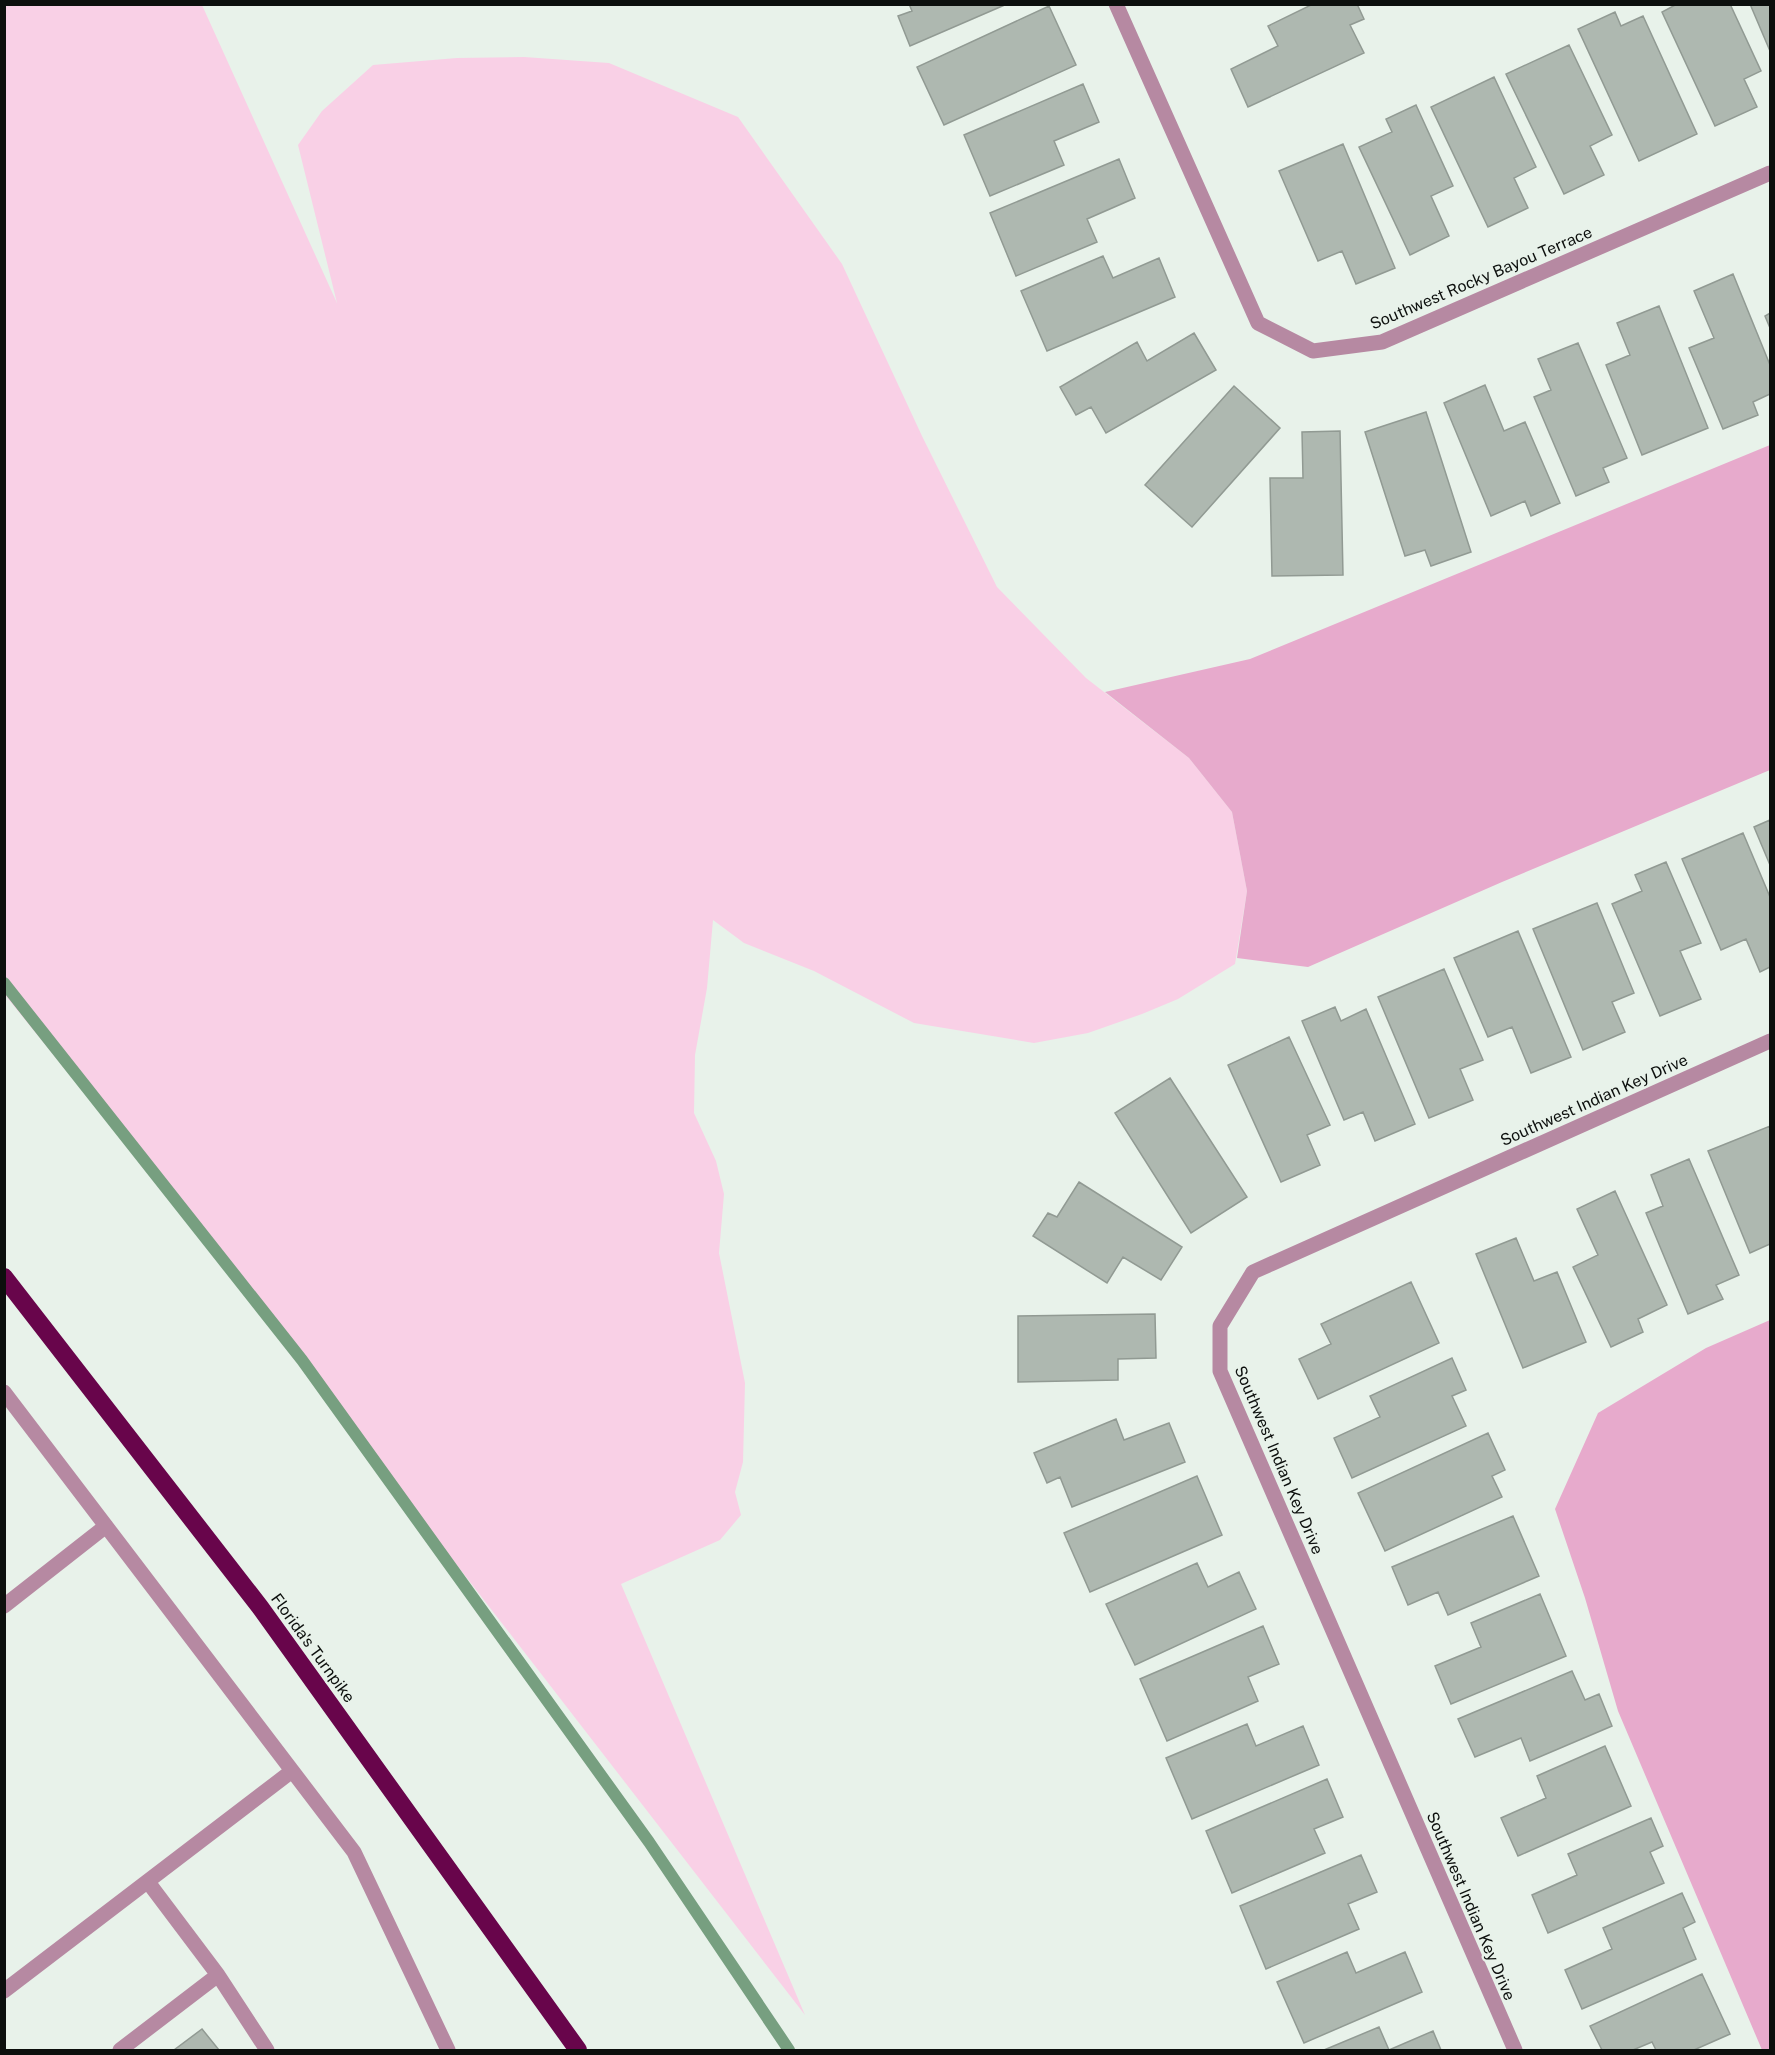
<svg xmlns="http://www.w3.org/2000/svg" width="1775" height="2055" viewBox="0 0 1775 2055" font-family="'Public Sans',sans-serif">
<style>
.green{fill:#f9d0e6}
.forest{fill:#e7aacc}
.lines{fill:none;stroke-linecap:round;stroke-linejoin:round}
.stream{stroke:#779f80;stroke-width:12}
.building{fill:#aeb8b0;stroke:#919a93;stroke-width:1.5}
.lane{stroke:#b689a2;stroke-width:15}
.street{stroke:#b689a2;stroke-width:15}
.highway{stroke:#68054b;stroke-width:18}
.labels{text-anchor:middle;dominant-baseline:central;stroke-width:4.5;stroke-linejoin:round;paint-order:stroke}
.street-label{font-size:16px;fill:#0c0f0d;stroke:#e8f2ea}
</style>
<rect width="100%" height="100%" fill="#e8f2ea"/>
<path class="green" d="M4 5H202L337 303 298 145 322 111 373 65 457 58 524 57 609 63 738 117 842 264 922 436 997 587 1086 678 1189 758 1232 812 1247 891 1235 964 1178 999 1142 1014 1088 1033 1034 1043 914 1023 814 971 744 943 713 920 707 988 695 1055 694 1113 716 1161 724 1194 719 1253 745 1383 743 1462 735 1492 741 1515 720 1540 621 1584 805 2015 248 1295 5 995Z"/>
<path class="forest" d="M1770 445V770L1502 882 1308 967 1237 958 1247 891 1232 812 1189 758 1105 692 1250 659Z
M1770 1320V2050H1762L1618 1711 1585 1598 1555 1509 1598 1413 1706 1348Z"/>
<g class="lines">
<path class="stream" d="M4 983 302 1360 649 1842 789 2050"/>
</g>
<path class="building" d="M909 4H1007L910 46 898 16 912 11Z
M1313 4H1357L1364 19 1350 25 1364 53 1248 107 1231 69 1278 46 1268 26Z
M1677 4H1730L1761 71 1744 79 1757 107 1715 126 1662 12Z
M1750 4H1770V51Z
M1049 6 1076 65 944 125 917 67Z
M1615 12 1621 26 1643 16 1697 134 1639 161 1578 29Z
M1569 45 1612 135 1590 146 1604 175 1564 194 1506 74Z
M1494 77 1536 167 1514 178 1528 208 1488 227 1431 107Z
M1083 84 1099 122 1054 141 1064 165 990 196 964 135Z
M1416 105 1453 186 1431 196 1449 236 1410 255 1359 147 1392 132 1386 119Z
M1343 144 1395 268 1356 284 1342 251 1318 261 1279 171Z
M1119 159 1135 198 1087 219 1097 242 1016 276 990 213Z
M1103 256 1113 278 1159 258 1175 297 1047 351 1021 291Z
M1733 274 1770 365V394L1753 402 1758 415 1723 429 1689 348 1714 338 1694 291Z
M1659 306 1708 428 1642 455 1606 365 1630 355 1617 323Z
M1770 313V328L1765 316Z
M1194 333 1216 370 1106 433 1091 407 1076 415 1060 387 1137 342 1147 361Z
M1578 343 1627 458 1603 468 1609 482 1576 496 1534 397 1551 390 1538 359Z
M1485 385 1504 431 1525 422 1560 503 1531 516 1525 501 1491 516 1444 403Z
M1234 386 1280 428 1192 527 1145 485Z
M1426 412 1471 552 1431 566 1425 550 1405 556 1365 432Z
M1340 431 1343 575 1272 576 1270 478H1303L1302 432Z
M1770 820V865L1754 827Z
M1743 833 1770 897V967L1760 972 1746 939 1721 950 1682 859Z
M1666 862 1701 943 1680 951 1701 999 1660 1016 1612 904 1642 891 1635 875Z
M1597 903 1634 993 1612 1002 1625 1032 1583 1050 1533 929Z
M1518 931 1571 1057 1531 1073 1512 1027 1488 1037 1454 958Z
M1444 969 1483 1060 1460 1069 1473 1100 1429 1118 1378 997Z
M1335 1007 1341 1021 1366 1009 1415 1124 1375 1141 1363 1112 1344 1120 1302 1021Z
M1289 1037 1330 1125 1307 1135 1320 1165 1281 1182 1228 1065Z
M1170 1078 1247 1197 1191 1233 1115 1113Z
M1770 1126V1244L1750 1253 1708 1151Z
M1689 1159 1739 1275 1716 1285 1723 1299 1688 1314 1646 1213 1663 1206 1651 1175Z
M1079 1182 1182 1247 1161 1280 1123 1257 1107 1283 1033 1236 1048 1213 1057 1217Z
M1615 1191 1667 1305 1638 1319 1643 1332 1611 1347 1573 1267 1598 1255 1577 1209Z
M1516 1238 1534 1281 1557 1272 1586 1342 1523 1368 1476 1254Z
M1411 1282 1439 1343 1318 1399 1299 1359 1331 1344 1321 1324Z
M1155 1314 1156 1358 1118 1359V1380L1018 1382V1316Z
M1452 1358 1466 1390 1452 1396 1466 1426 1352 1478 1334 1438 1380 1417 1370 1396Z
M1116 1419 1124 1440 1169 1423 1185 1462 1072 1507 1060 1477 1047 1483 1034 1453Z
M1488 1433 1505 1470 1492 1476 1502 1497 1385 1551 1358 1493Z
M1197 1476 1222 1535 1090 1592 1064 1533Z
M1513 1516 1539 1576 1448 1615 1438 1592 1408 1605 1392 1567Z
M1197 1563 1208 1587 1239 1572 1256 1609 1135 1665 1106 1604Z
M1540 1594 1566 1656 1451 1704 1435 1666 1481 1647 1471 1623Z
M1263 1626 1279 1664 1248 1677 1258 1701 1167 1741 1140 1679Z
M1572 1671 1585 1700 1599 1694 1612 1726 1530 1761 1521 1738 1475 1757 1458 1719Z
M1247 1724 1256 1746 1303 1726 1319 1765 1192 1819 1166 1758Z
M1605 1746 1631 1806 1518 1856 1501 1818 1546 1798 1537 1776Z
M1327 1779 1343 1817 1314 1829 1325 1853 1232 1893 1206 1831Z
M1651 1818 1663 1846 1650 1852 1664 1883 1548 1933 1532 1895 1577 1875 1568 1854Z
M1361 1855 1377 1892 1348 1904 1359 1929 1266 1969 1240 1906Z
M1682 1893 1695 1922 1683 1928 1696 1959 1582 2009 1565 1970 1612 1949 1603 1928Z
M1347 1952 1356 1973 1405 1952 1422 1992 1304 2043 1277 1982Z
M1702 1974 1730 2034 1694 2050H1656L1652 2042 1633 2050H1602L1590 2026Z
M1379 2027 1389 2050 1433 2031 1441 2050H1324Z
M202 2029 219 2050H174Z"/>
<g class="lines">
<path class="lane" d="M4 1392 354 1852 448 2050
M4 1606 106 1526
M148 1882 218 1975 267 2050
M4 1991 292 1771
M120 2050 218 1975"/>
<path class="street" d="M1116 4 1258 323 1313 351 1382 342 1770 173
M1515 2050 1220 1371V1326L1253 1272 1770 1041"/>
<path class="highway" d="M4 1277 260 1607 578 2050"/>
</g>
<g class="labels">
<g class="street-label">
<text transform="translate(1481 278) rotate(-23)">Southwest Rocky Bayou Terrace</text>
<text transform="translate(1594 1100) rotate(-24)">Southwest Indian Key Drive</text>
<text transform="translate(1279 1460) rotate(67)">Southwest Indian Key Drive</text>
<text transform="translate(313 1648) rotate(54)">Florida's Turnpike</text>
<text transform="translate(1471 1906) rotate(67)">Southwest Indian Key Drive</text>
</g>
</g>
<rect width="1775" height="2055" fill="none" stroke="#0c0f0d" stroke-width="12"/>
</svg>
